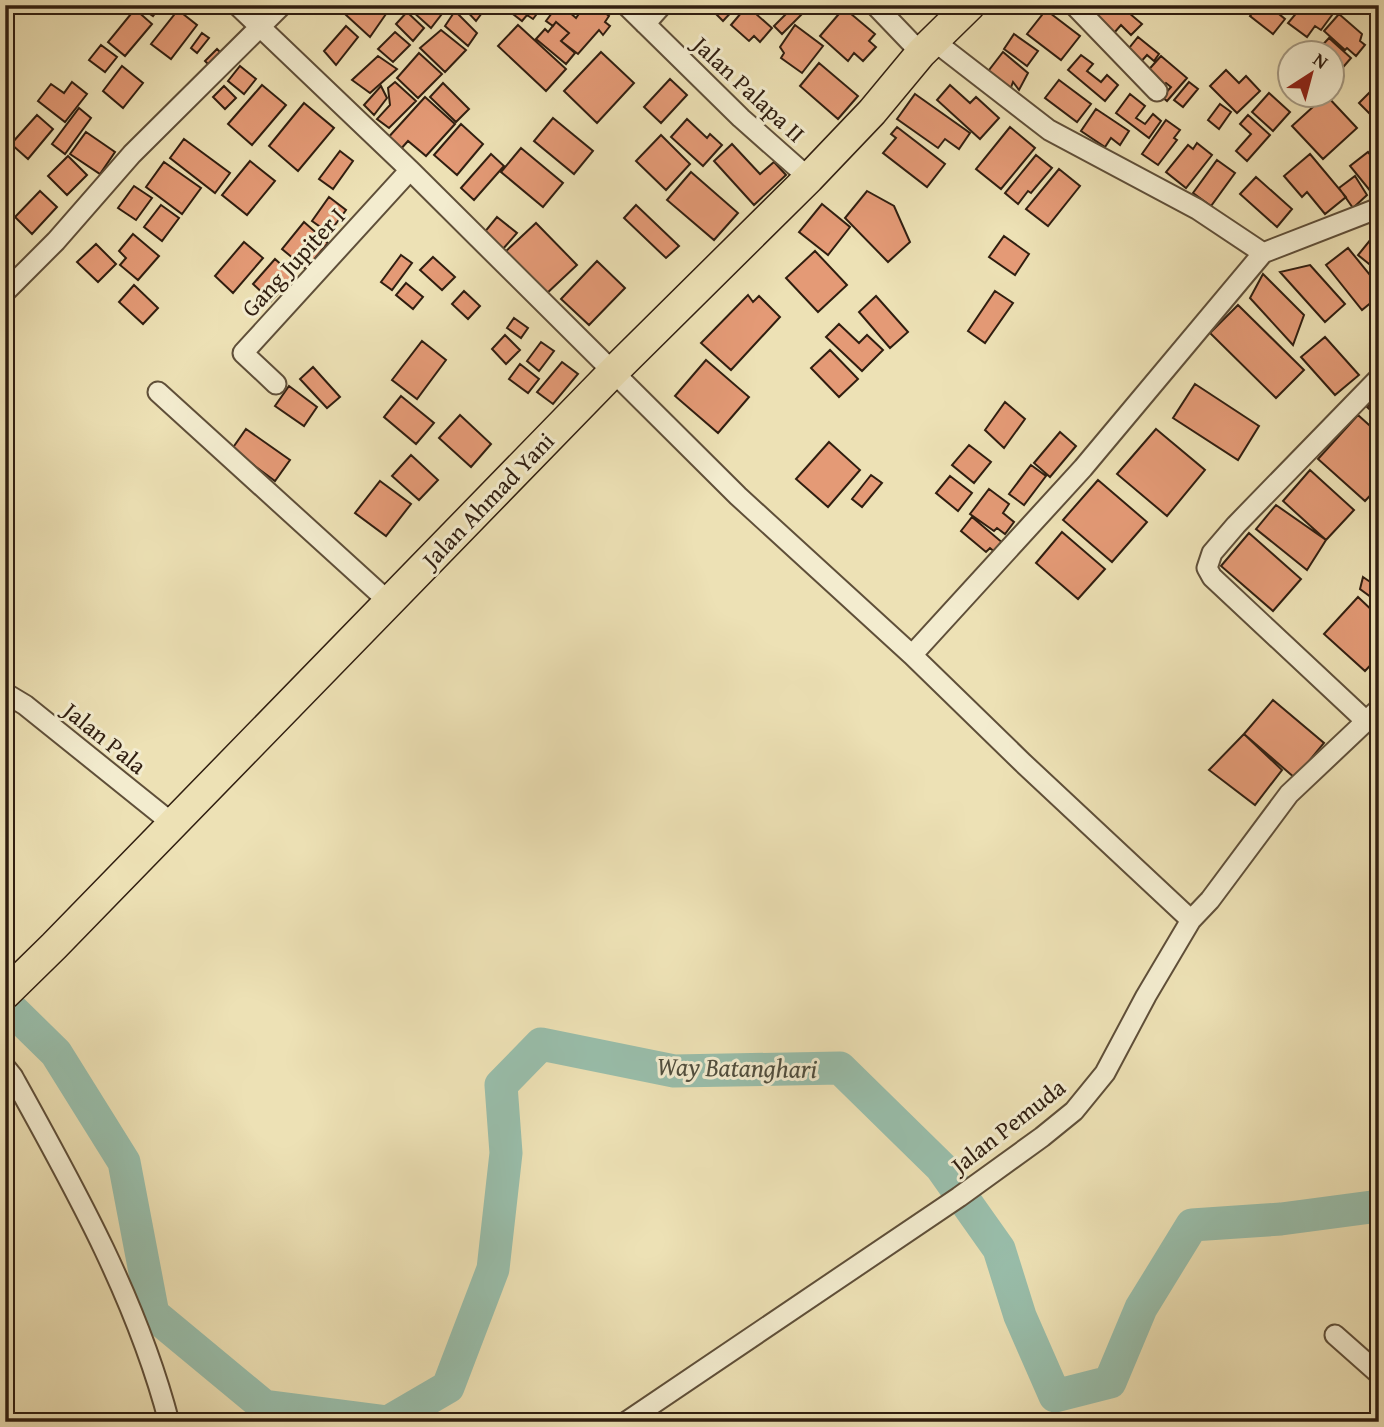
<svg xmlns="http://www.w3.org/2000/svg" width="1384" height="1427" viewBox="0 0 1384 1427" font-family="'Gentium Book Plus',serif">
<style>
.lines{fill:none;stroke-linecap:round;stroke-linejoin:round}
.river{stroke:#99beab;stroke-width:33}
.building{fill:#e49a76;stroke:#301e10;stroke-width:2}
.minor-casing{stroke:#5f4f39;stroke-width:23}
.primary-casing{stroke:#301e10;stroke-width:33}
.minor{stroke:#f3eccf;stroke-width:19}
.primary{stroke:#ede1b5;stroke-width:30}
.labels{text-anchor:middle;dominant-baseline:central;stroke-width:6;stroke-linejoin:round;paint-order:stroke}
.street-label{font-size:24px;fill:#301e10;stroke:#f3eccf}
.water-label{font-size:26px;font-style:italic;fill:#504e3e;stroke:#f3eccf}
</style>
<rect width="100%" height="100%" fill="#ede1b5"/>
<filter id="stains"><feTurbulence type="fractalNoise" baseFrequency=".00286" numOctaves="4"/><feColorMatrix values="0 0 0 0 .2 0 0 0 0 .09 0 0 0 0 .02 0 0 0 .5 -.17"/></filter>
<radialGradient id="worn" r=".72"><stop offset=".6" stop-color="#630" stop-opacity="0"/><stop offset="1" stop-color="#630" stop-opacity=".3"/></radialGradient>
<g class="lines">
<path class="river" d="M5 1003 56 1053 124 1162 153 1314 264 1406 388 1422 448 1387 493 1269 506 1153 501 1085 541 1044 674 1071 840 1068 941 1167 999 1249 1020 1316 1055 1396 1110 1382 1141 1308 1192 1225 1281 1219 1379 1206"/>
</g>
<path class="building" d="M137 5H161L153 16Z
M356 5H376L386 14 370 37 346 15Z
M417 5H447L448 6 431 28 412 11Z
M461 5H486L487 6 476 21Z
M514 5H534L533 7 539 11 533 19 527 15 522 21 509 11Z
M558 5H561L576 18 585 5H595L609 16 605 22 610 26 603 35 599 30 578 54 561 41 569 33 556 22 553 26 546 21Z
M707 5H738L723 21Z
M781 5H797L804 12 782 34 774 26 788 12Z
M1082 5H1124L1122 7 1142 24 1131 35 1121 25 1114 33Z
M1259 5H1268L1285 19 1273 34 1250 16Z
M1292 5H1327L1335 11 1321 30 1315 26 1307 37 1288 23 1299 10Z
M747 6 772 28 760 42 754 36 749 41 731 25Z
M844 8 875 34 869 41 876 47 863 61 854 53 848 61 820 36Z
M135 9 152 24 125 56 108 42Z
M178 10 197 25 171 59 151 44Z
M1046 10 1080 36 1061 60 1027 34Z
M455 11 477 33 468 46 445 26Z
M407 12 424 28 413 41 396 24Z
M1339 14 1362 34 1360 41 1365 45 1356 56 1347 48 1345 50 1324 31Z
M556 22 569 33 561 41 575 53 566 64 536 39 545 29 548 32Z
M518 25 566 69 546 91 498 46Z
M795 25 823 46 802 73 781 58 784 53 780 47Z
M346 26 358 37 336 65 324 51Z
M441 30 466 50 445 72 420 48Z
M395 32 410 45 393 62 378 49Z
M202 33 209 38 197 53 191 48Z
M1014 34 1038 51 1027 66 1004 49Z
M1138 37 1159 54 1154 61 1147 55 1139 64 1126 52Z
M1329 38 1351 58 1332 80V52H1316Z
M101 45 117 57 105 72 89 60Z
M217 49 224 56 212 68 205 61Z
M601 52 634 83 597 123 564 91Z
M1003 52 1028 73 1019 90 1013 82 1010 90 986 74Z
M419 53 442 74 418 98 397 78Z
M1081 55 1093 64 1087 71 1101 82 1107 75 1118 85 1105 101 1068 70Z
M378 56 397 69 370 93 352 80Z
M1161 56 1187 78 1167 101 1162 97 1171 87 1166 83 1160 89 1144 75Z
M819 63 858 96 838 119 800 86Z
M122 66 143 83 123 108 103 91Z
M240 66 256 79 244 94 228 81Z
M1226 70 1239 83 1246 76 1260 91 1237 113 1210 86Z
M670 79 687 95 661 123 644 107Z
M1059 80 1091 104 1077 122 1045 98Z
M72 82 87 94 65 122 38 101 51 84 64 93Z
M395 82 416 101 389 128 377 119 390 105 388 88Z
M1189 82 1198 89 1183 107 1174 100Z
M443 83 469 109 456 122 430 97Z
M262 85 286 105 252 145 228 124Z
M950 85 970 103 976 97 999 118 980 139 937 100Z
M224 86 236 98 225 109 213 97Z
M381 86 387 98 374 115 364 105Z
M1371 91 1379 99V115L1375 119 1359 103Z
M1269 93 1290 112 1273 131 1252 112Z
M915 94 970 133 959 149 945 139 938 148 897 119Z
M1130 94 1145 106 1136 118 1145 124 1153 114 1161 121 1149 138 1116 113Z
M1326 95 1357 128 1323 159 1292 126Z
M425 97 455 124 426 156 408 141 399 151 386 140Z
M304 103 334 128 298 171 269 146Z
M1220 104 1231 112 1219 129 1208 120Z
M79 108 91 118 65 154 52 144Z
M1096 109 1129 131 1120 145 1111 138 1105 147 1081 131Z
M37 115 53 129 28 159 11 144Z
M1248 115 1270 135 1247 161 1236 151 1251 134 1240 124Z
M553 118 593 151 574 174 534 141Z
M687 119 707 138 710 134 722 145 703 166 671 137Z
M1166 120 1180 130 1174 138 1177 140 1158 165 1142 154Z
M461 124 483 144 457 175 434 155Z
M897 127 945 164 927 187 883 153 896 138 891 134Z
M1010 127 1035 148 1001 189 976 169Z
M86 132 115 152 100 174 70 154Z
M661 135 690 164 666 190 636 161Z
M184 139 230 173 215 193 170 158Z
M1197 143 1212 155 1186 188 1166 172 1188 145 1193 149Z
M732 144 760 174 774 162 786 175 754 205 714 161Z
M521 148 563 183 543 207 501 172Z
M340 151 353 161 333 189 319 179Z
M1368 152 1379 165V197L1376 198 1350 166Z
M491 154 504 166 474 200 461 188Z
M1310 154 1346 197 1325 214 1307 192 1302 197 1284 176Z
M1036 155 1052 168 1031 193 1028 191 1018 204 1005 193Z
M68 156 87 175 67 195 48 176Z
M1217 160 1235 173 1211 206 1193 193Z
M250 161 275 181 247 215 222 195Z
M164 162 201 188 182 214 146 187Z
M1059 169 1080 186 1048 226 1026 209Z
M691 172 738 213 714 240 667 200Z
M1355 176 1367 195 1353 208 1339 188Z
M1256 177 1292 209 1277 227 1240 194Z
M134 186 152 198 136 220 118 208Z
M40 191 57 207 32 234 15 217Z
M867 191 894 206 910 242 888 262 845 218Z
M329 197 346 210 329 233 312 221Z
M822 204 850 227 828 255 799 232Z
M161 205 179 218 162 241 144 227Z
M636 205 679 246 666 258 624 218Z
M497 217 517 233 502 250 483 234Z
M304 222 328 243 306 269 282 249Z
M536 223 577 265 545 295 505 252Z
M133 234 159 256 138 280 120 265 126 258 119 251Z
M1004 236 1029 254 1015 275 989 257Z
M1371 239 1379 246V272L1358 255Z
M244 242 263 258 233 293 215 276Z
M96 244 116 264 98 282 77 262Z
M1348 248 1379 286V296L1362 310 1326 265Z
M815 251 847 285 818 312 786 278Z
M401 255 412 263 392 290 381 282Z
M433 257 455 277 442 290 420 270Z
M275 259 294 276 271 301 253 284Z
M597 261 625 288 589 325 561 299Z
M1310 265 1345 304 1325 322 1280 272Z
M1263 274 1304 315 1293 345 1250 298Z
M406 283 423 297 413 309 396 295Z
M134 285 158 308 143 324 119 302Z
M464 291 480 306 468 319 452 304Z
M995 291 1013 303 985 343 968 331Z
M748 295 753 302 759 296 780 317 731 370 701 343Z
M876 296 908 332 890 348 859 312Z
M1238 305 1304 370 1276 398 1210 333Z
M514 318 528 328 521 338 507 328Z
M839 324 859 343 867 335 883 350 862 371 826 337Z
M505 335 520 350 506 364 492 349Z
M1325 337 1359 375 1335 395 1301 357Z
M422 341 446 360 417 399 392 380Z
M541 342 554 351 539 371 527 361Z
M830 350 858 379 839 397 811 368Z
M706 360 749 397 718 433 675 396Z
M562 362 578 374 553 404 537 392Z
M520 364 539 379 528 393 509 379Z
M313 367 340 397 327 408 300 379Z
M1195 384 1259 426 1238 460 1173 418Z
M289 386 317 407 304 426 275 406Z
M1379 395V418L1367 407Z
M401 396 434 423 416 444 384 417Z
M1005 402 1025 419 1004 448 985 430Z
M460 415 491 444 471 467 439 438Z
M1358 415 1379 434V486L1365 501 1318 459Z
M246 429 290 460 275 481 232 449Z
M1156 429 1205 470 1167 516 1117 474Z
M1060 432 1076 446 1050 477 1034 463Z
M829 442 860 470 828 507 796 479Z
M969 445 991 462 974 483 952 465Z
M411 455 438 480 419 500 392 476Z
M1031 465 1046 476 1024 505 1009 494Z
M1310 470 1354 510 1326 540 1283 501Z
M871 475 882 483 862 507 852 499Z
M950 476 972 493 958 511 936 493Z
M1098 480 1147 522 1112 562 1063 520Z
M380 481 411 504 386 536 355 513Z
M989 489 1009 504 1003 513 1014 522 1005 534 997 528 994 531 970 514Z
M1276 505 1326 540 1307 570 1256 529Z
M972 517 1004 544 996 553 990 548 986 552 961 531Z
M1062 532 1105 569 1078 599 1036 563Z
M1249 533 1301 579 1273 611 1221 566Z
M1363 577 1379 588V603L1360 589Z
M1358 597 1379 617V656L1365 671 1324 634Z
M1273 700 1324 743 1295 778 1244 734Z
M1244 734 1282 770 1255 805 1209 770Z"/>
<g class="lines">
<defs>
<path id="minor" d="M237 5 410 170 738 496 912 655 1022 762 1191 920
M626 5 741 118 809 178
M875 5 921 53
M1074 5 1157 91
M645 24 662 5
M934 41 1049 130 1197 209 1263 253
M5 292 56 241 132 154 282 5
M276 384 243 353 410 170
M158 392 389 602
M912 655 1083 468 1263 253 1379 208
M5 693 25 705 173 824
M1367 722 1212 577 1207 568 1212 553 1236 525 1379 378
M5 1067 13 1077C74 1187 137 1299 169 1422
M1335 1335 1379 1374
M626 1422 959 1197 1042 1137 1074 1111 1105 1073 1146 996 1191 920 1210 900 1289 794 1379 709"/>
<path id="primary" d="M5 994 54 946 613 372 809 178 872 112 921 53 970 5"/>
</defs>
<use href="#minor" class="minor-casing"/>
<use href="#primary" class="primary-casing"/>
<use href="#minor" class="minor"/>
<use href="#primary" class="primary"/>
</g>
<g class="labels">
<g class="street-label">
<text transform="translate(749 89) rotate(43)">Jalan Palapa II</text>
<text transform="translate(293 262) rotate(-47)">Gang Jupiter I</text>
<text transform="translate(488 500) rotate(-46)">Jalan Ahmad Yani</text>
<text transform="translate(105 738) rotate(39)">Jalan Pala</text>
<text transform="translate(1008 1126) rotate(-38)">Jalan Pemuda</text>
</g>
<g class="water-label">
<text transform="translate(737 1067) rotate(1)">Way Batanghari</text>
</g>
</g>
<rect width="1384" height="1427" fill="none" stroke="#ede1b5" stroke-width="28"/>
<rect x="7" y="7" width="1370" height="1413" fill="none" stroke="#301e10" stroke-width="3.5"/>
<rect x="14" y="14" width="1356" height="1399" fill="none" stroke="#301e10" stroke-width="2"/>
<g transform="translate(1311 74) rotate(36)"><circle r="33" fill="#f3eccf" stroke="#a59a83" stroke-width="2"/>
<path d="M0-5L12 26L0 18L-12 26Z" fill="#8f2418"/>
<text y="-10" font-size="19" font-weight="bold" text-anchor="middle" fill="#301e10">N</text>
</g>
<rect width="100%" height="100%" filter="url(#stains)"/>
<rect width="100%" height="100%" fill="url(#worn)"/>
</svg>
